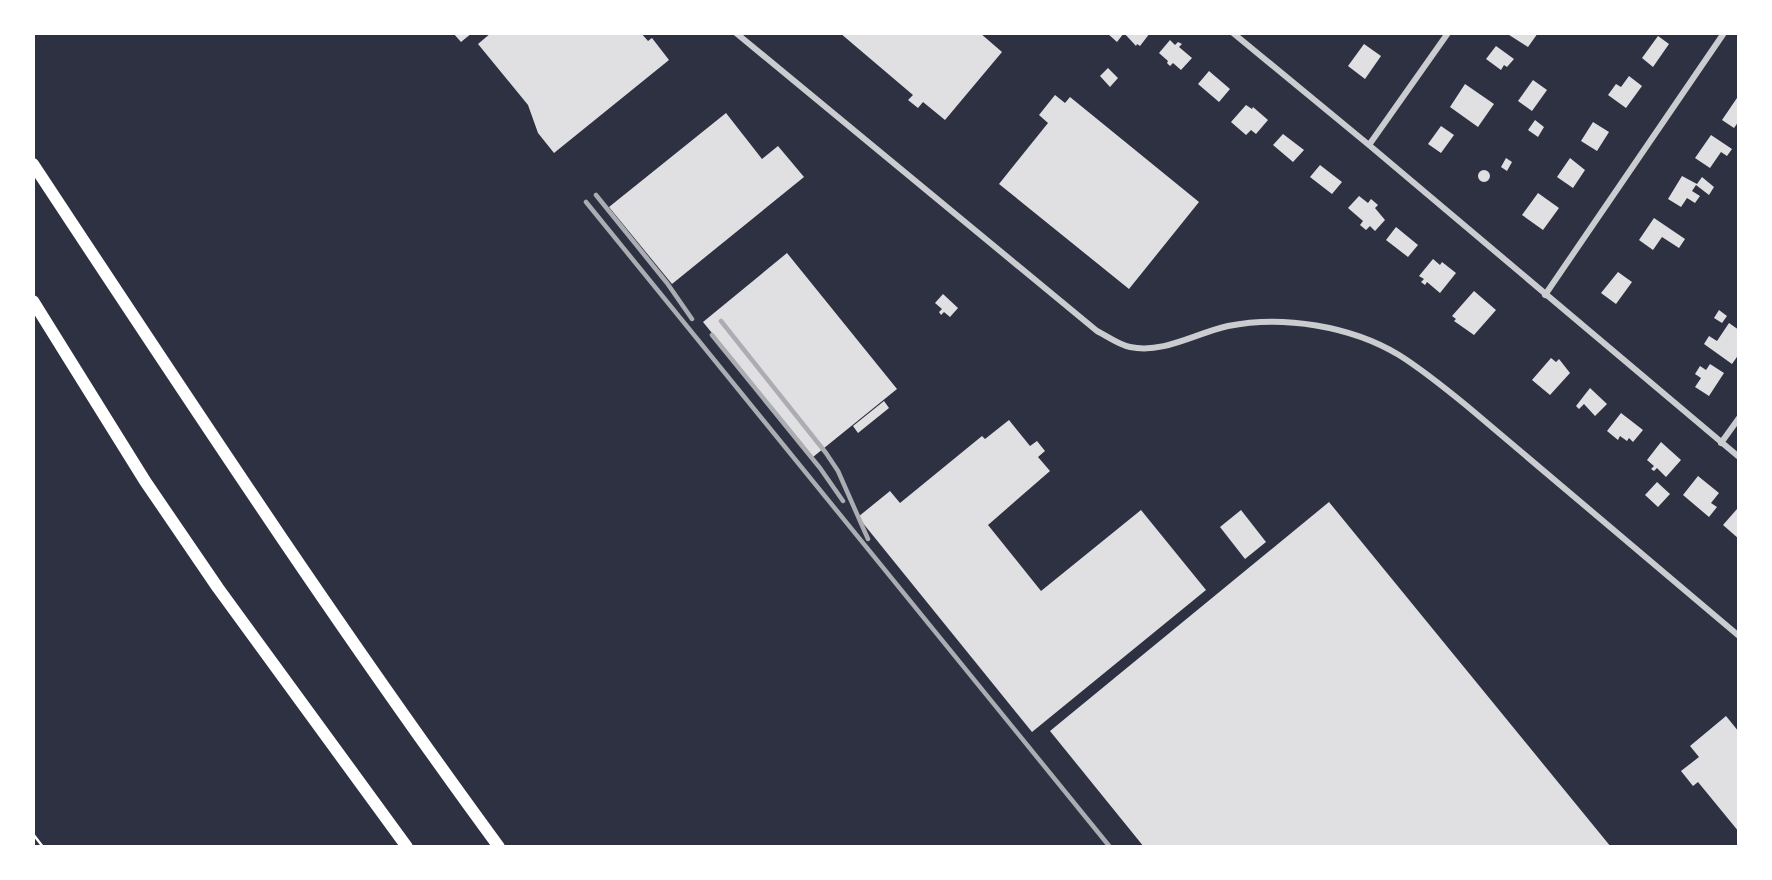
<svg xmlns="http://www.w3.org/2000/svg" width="1772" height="880" viewBox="0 0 1772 880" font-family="Poppins,sans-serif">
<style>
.building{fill:#e0e0e3}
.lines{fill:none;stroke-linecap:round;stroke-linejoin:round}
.path{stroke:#fff;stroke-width:2.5}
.minor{stroke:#caccd0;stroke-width:6}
.motorway{stroke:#fff;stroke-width:12}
.rail{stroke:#abadb3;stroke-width:4.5}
</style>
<rect width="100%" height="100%" fill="#2d3142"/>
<path class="building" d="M453 33H472L461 42Z
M491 33H641L648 41 652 38 669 60 554 153 538 133 528 105 478 44Z
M840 33H980L1002 52 945 120 923 102 918 108 908 100 913 95Z
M1107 33H1150L1140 46 1137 44 1136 46 1124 33 1117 42Z
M1506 33H1538L1528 47Z
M1658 36 1669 44 1653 67 1642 58Z
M1170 40 1175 45 1178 42 1182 44 1179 47 1192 58 1181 70 1173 63 1170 66 1167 63 1168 61 1159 53Z
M1364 44 1381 56 1365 79 1348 66Z
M1496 46 1514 59 1507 67 1504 65 1501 70 1486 59Z
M1108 68 1118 78 1110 87 1100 76Z
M1209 71 1230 89 1219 102 1198 84Z
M1629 76 1642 86 1626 108 1608 95 1616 84 1621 87Z
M1533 80 1547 90 1532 111 1518 101Z
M1465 84 1494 104 1478 127 1450 107Z
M1055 95 1065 103 1070 97 1199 202 1129 289 999 184 1048 123 1039 115Z
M1739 95V121L1734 128 1722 120Z
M1246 105 1252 109 1253 107 1268 120 1256 134 1251 130 1246 135 1231 122Z
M726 113 762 159 778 146 804 177 672 284 609 207Z
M1535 120 1544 127 1538 137 1528 130Z
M1593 122 1609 132 1597 151 1581 141Z
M1441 126 1454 135 1441 153 1428 144Z
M1283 134 1304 150 1293 162 1273 145Z
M1711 135 1732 149 1727 156 1721 152 1710 168 1695 158Z
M1506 158 1512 162 1507 171 1501 167Z
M1570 158 1585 170 1573 188 1557 177Z
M1320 165 1342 182 1332 194 1310 177Z
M1478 176a6 6 0 1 1 12 0a6 6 0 1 1-12 0Z
M1682 176 1697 184 1702 177 1714 187 1709 195 1696 185 1692 191 1700 196 1695 203 1687 198 1681 207 1668 199Z
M1538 193 1559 208 1543 230 1522 215Z
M1359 196 1368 203 1371 199 1378 205 1375 208 1385 220 1375 231 1370 226 1366 230 1360 225 1363 221 1348 208Z
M1654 218 1685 239 1679 248 1662 237 1653 250 1639 240Z
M1396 227 1418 245 1408 257 1386 240Z
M787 253 897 389 813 457 703 322Z
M1433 259 1440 265 1442 262 1456 273 1440 293 1427 282 1425 285 1421 282 1424 279 1419 276Z
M1618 272 1632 282 1616 304 1601 293Z
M1474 291 1496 310 1474 335 1454 321 1456 319 1452 316Z
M943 294 958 308 950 317 944 312 941 315 939 312 942 309 935 303Z
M1719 310 1727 316 1722 323 1714 318Z
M1729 323 1739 330V354L1732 364 1704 344 1709 336 1717 341Z
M1551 358 1556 362 1559 359 1570 373 1550 395 1532 380Z
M1710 364 1724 373 1709 396 1695 387 1701 378 1695 374 1700 366 1706 370Z
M1590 388 1607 404 1595 416 1584 404 1579 409 1576 406Z
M884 401 889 408 858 433 853 426Z
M1621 413 1643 430 1633 442 1629 438 1627 441 1620 436 1618 440 1607 431Z
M1009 420 1030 446 1037 441 1045 451 1038 457 1050 471 988 525 1041 591 1141 510 1206 590 1032 732 858 517 890 491 900 503 982 436 985 439Z
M1661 442 1681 460 1666 477 1657 468 1654 471 1651 469 1654 466 1647 460Z
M1698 476 1719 493 1711 503 1717 507 1709 517 1683 495Z
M1657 482 1670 494 1658 507 1645 495Z
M1329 502 1611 847H1144L1050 731Z
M1737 509 1739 511V539L1723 525Z
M1241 510 1266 542 1245 559 1220 527Z
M1726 716 1739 732V832L1698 782 1693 786 1681 771 1699 757 1690 746Z"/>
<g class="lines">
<path class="path" d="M33 834 43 847"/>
<path class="minor" d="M736 33 1097 331C1107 336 1119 345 1130 347 1164 354 1196 333 1228 326 1283 315 1351 326 1399 355 1423 370 1445 388 1467 406L1739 636
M1233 33 1369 145 1739 457
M1369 145 1448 33
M1545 295 1724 33
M1721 443 1739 418"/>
<path class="motorway" d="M33 164C185 394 336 625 499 847
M33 301 145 481 218 588 407 847"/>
<path class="rail" d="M596 195 667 283 692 319
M586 202 1110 847
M721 321 826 453 838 471 868 539
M712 335 820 468 843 501"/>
</g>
<rect width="1772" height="880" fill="none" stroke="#ffffff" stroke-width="70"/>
</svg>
